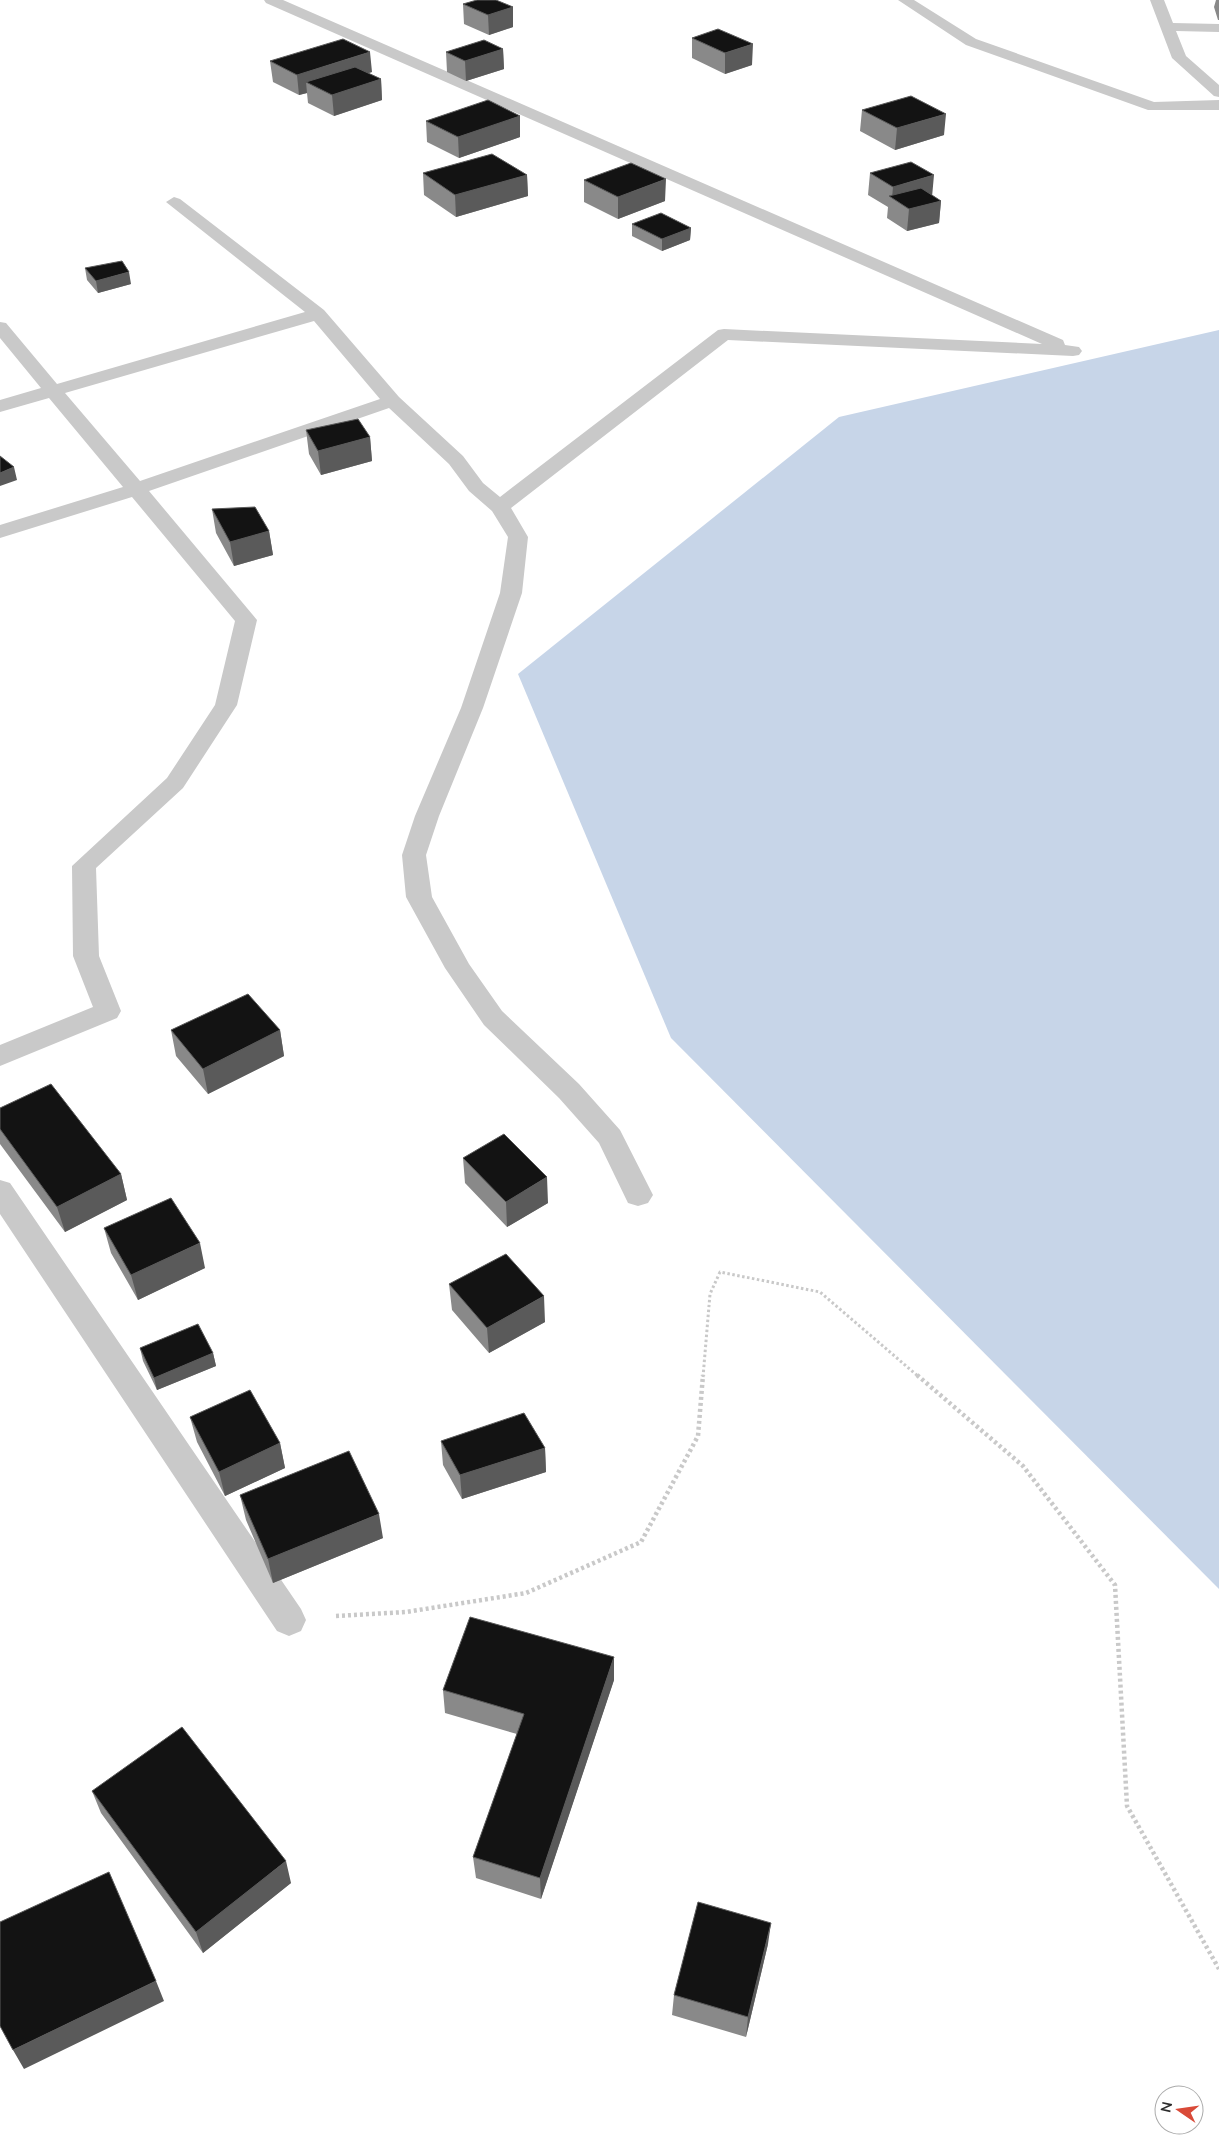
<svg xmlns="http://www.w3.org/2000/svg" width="1219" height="2150" viewBox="0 0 1219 2150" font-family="'Nunito Sans',sans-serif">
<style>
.water{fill:#c7d5e8}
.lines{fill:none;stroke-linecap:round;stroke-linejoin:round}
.path-far1{stroke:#c9c9c9;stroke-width:3;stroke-dasharray:2.5 2.5;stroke-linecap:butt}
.path{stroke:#c9c9c9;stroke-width:4.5;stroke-dasharray:3 3;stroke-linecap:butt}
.minor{fill:#c9c9c9;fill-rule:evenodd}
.wall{fill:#898989}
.shaded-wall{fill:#5a5a5a}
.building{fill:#131313;stroke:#5a5a5a}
</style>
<rect width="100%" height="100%" fill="#fff"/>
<path class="water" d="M1219 330V1589L671 1038 518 674 839 417Z"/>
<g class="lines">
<path class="path-far1" d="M703 1377 710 1294 720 1272 820 1292 919 1377"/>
<path class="path" d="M917 1375 1023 1466 1115 1585 1127 1806 1219 1969
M336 1616 406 1612 526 1593 641 1542 698 1436 703 1375"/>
<path class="minor" d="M264 0H283L1063 340 1065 345 1079 347 1082 351 1079 355 1073 356 728 340 511 508 528 537 522 593 483 708 439 816 426 855 432 897 469 964 502 1011 579 1084 620 1130 653 1195 648 1203 638 1206 628 1203 599 1143 559 1098 484 1025 445 968 406 897 402 855 415 816 461 708 500 593 508 537 492 511 469 491 449 464 389 408 149 491 257 620 237 705 183 788 96 868 99 956 121 1011 117 1018 0 1066V1045L93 1007 73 956 72 866 167 778 215 705 235 621 132 497 0 538V525L123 487 49 398 0 412V400L41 388 0 338V322L6 323 57 384 305 312 166 202 174 197 180 199 324 310 399 397 463 456 483 483 500 497 718 330 724 329 1042 344 266 3ZM314 321 380 399 140 481 65 393Z
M898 0H914L976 39 1154 102 1219 100V110H1148L966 45Z
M1150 0H1164L1173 23 1219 24V32L1176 31 1186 56 1219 85V97L1214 96 1172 58Z
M0 1180 10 1183 301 1609 306 1620 301 1631 289 1636 277 1631 0 1214Z"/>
</g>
<path class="wall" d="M1216 0H1219V20H1218L1214 7Z
M463 4 513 7V27L489 35 464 24Z
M692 38 752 65 725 74 692 58Z
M503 49 504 69 466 81 447 72 446 52Z
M270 61 372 72 368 73 381 79 382 100 334 116 308 103 307 93 299 95 273 82Z
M862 110 944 135 895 150 860 131Z
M520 116V137L459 158 427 142 426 121Z
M423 173 527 175 528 196 456 217 424 195Z
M870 173 932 195 941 201 939 223 907 231 887 218 888 207 868 195Z
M584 180 665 201 618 219 584 202Z
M632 224 691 228 690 240 662 251 632 236Z
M85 268 131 284 98 293 87 280Z
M306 430 370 437 372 461 321 475 309 454Z
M212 509 269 531 273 555 234 566 216 533Z
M171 1030H280L284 1056 208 1094 176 1056Z
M0 1108 121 1174 127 1200 65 1232 0 1144Z
M463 1158 548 1203 507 1227 465 1183Z
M104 1228 205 1268 138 1300 111 1253Z
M449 1284 545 1322 489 1353 452 1310Z
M140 1348 213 1353 216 1366 157 1390 143 1361Z
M190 1417 280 1443 285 1468 225 1496 197 1442Z
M441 1441 545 1448 546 1472 462 1499 443 1465Z
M240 1495 383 1538 273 1583 246 1520Z
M614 1657V1680L541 1899 476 1878 473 1857 517 1734 445 1713 443 1690Z
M92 1791 291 1883 203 1953 101 1813Z
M768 1944 746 2037 672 2015 674 1995Z"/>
<path class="shaded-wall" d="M513 7V27L489 35 488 15Z
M753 44 752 65 725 74V53Z
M503 49 504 69 466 81 465 61Z
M370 52 372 72 319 89 306 82 307 93 299 95 297 75Z
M381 79 382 100 334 116 332 95Z
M946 114 944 135 895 150 897 128Z
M520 116V137L459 158 458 137Z
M527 175 528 196 456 217 455 195Z
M934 175 932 197 892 198 893 187Z
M666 179 665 201 618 219V197Z
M941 201 939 223 907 231 909 209Z
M691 228 690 240 662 251V239Z
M129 272 131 284 98 293 96 281Z
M370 437 372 461 321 475 318 451Z
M14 467 17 480 0 486V473Z
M269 531 273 555 234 566 230 542Z
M280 1030 284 1056 208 1094 203 1069Z
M121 1174 127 1200 65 1232 57 1207Z
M547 1177 548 1203 507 1227 506 1202Z
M200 1243 205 1268 138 1300 131 1275Z
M544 1296 545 1322 489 1353 487 1328Z
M213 1353 216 1366 157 1390 154 1378Z
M280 1443 285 1468 225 1496 219 1472Z
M545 1448 546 1472 462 1499 460 1475Z
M379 1514 383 1538 273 1583 268 1559Z
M614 1657V1680L541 1899 540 1878Z
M286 1861 291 1883 203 1953 196 1932Z
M771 1923 768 1944 746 2037 748 2017Z
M156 1981 164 2001 24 2069 13 2050Z"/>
<path class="building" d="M477 0H496L513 7 488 15 463 4Z
M718 29 753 44 725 53 692 38Z
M343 39 370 52 297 75 270 61Z
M484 40 503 49 465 61 446 52Z
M355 67 381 79 332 95 306 82Z
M911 96 946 114 897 128 862 110Z
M488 100 520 116 458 137 426 121Z
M492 154 527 175 455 195 423 173Z
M911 162 934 175 893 187 870 173Z
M631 163 666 179 618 197 584 180Z
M921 188 941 201 909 209 889 196Z
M661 213 691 228 662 239 632 224Z
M122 261 129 272 96 281 85 268Z
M358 419 370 437 318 451 306 430Z
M0 456 14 467 0 473Z
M255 507 269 531 230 542 212 509Z
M248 994 280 1030 203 1069 171 1030Z
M51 1084 121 1174 57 1207 0 1129V1108Z
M504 1134 547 1177 506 1202 463 1158Z
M171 1198 200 1243 131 1275 104 1228Z
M506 1254 544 1296 487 1328 449 1284Z
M198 1324 213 1353 154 1378 140 1348Z
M250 1390 280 1443 219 1472 190 1417Z
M524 1413 545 1448 460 1475 441 1441Z
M349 1451 379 1514 268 1559 240 1495Z
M470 1617 614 1657 540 1878 473 1857 524 1714 443 1690Z
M182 1727 286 1861 196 1932 92 1791Z
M109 1872 156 1981 13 2050 0 2026V1922Z
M698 1902 771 1923 748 2017 674 1995Z"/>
<g transform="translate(1179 2110) rotate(283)"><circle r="24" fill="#ffffff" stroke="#ababab"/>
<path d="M0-4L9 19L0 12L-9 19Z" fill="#d94a38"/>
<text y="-8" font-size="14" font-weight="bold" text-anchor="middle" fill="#2c2c2c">N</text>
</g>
</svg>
